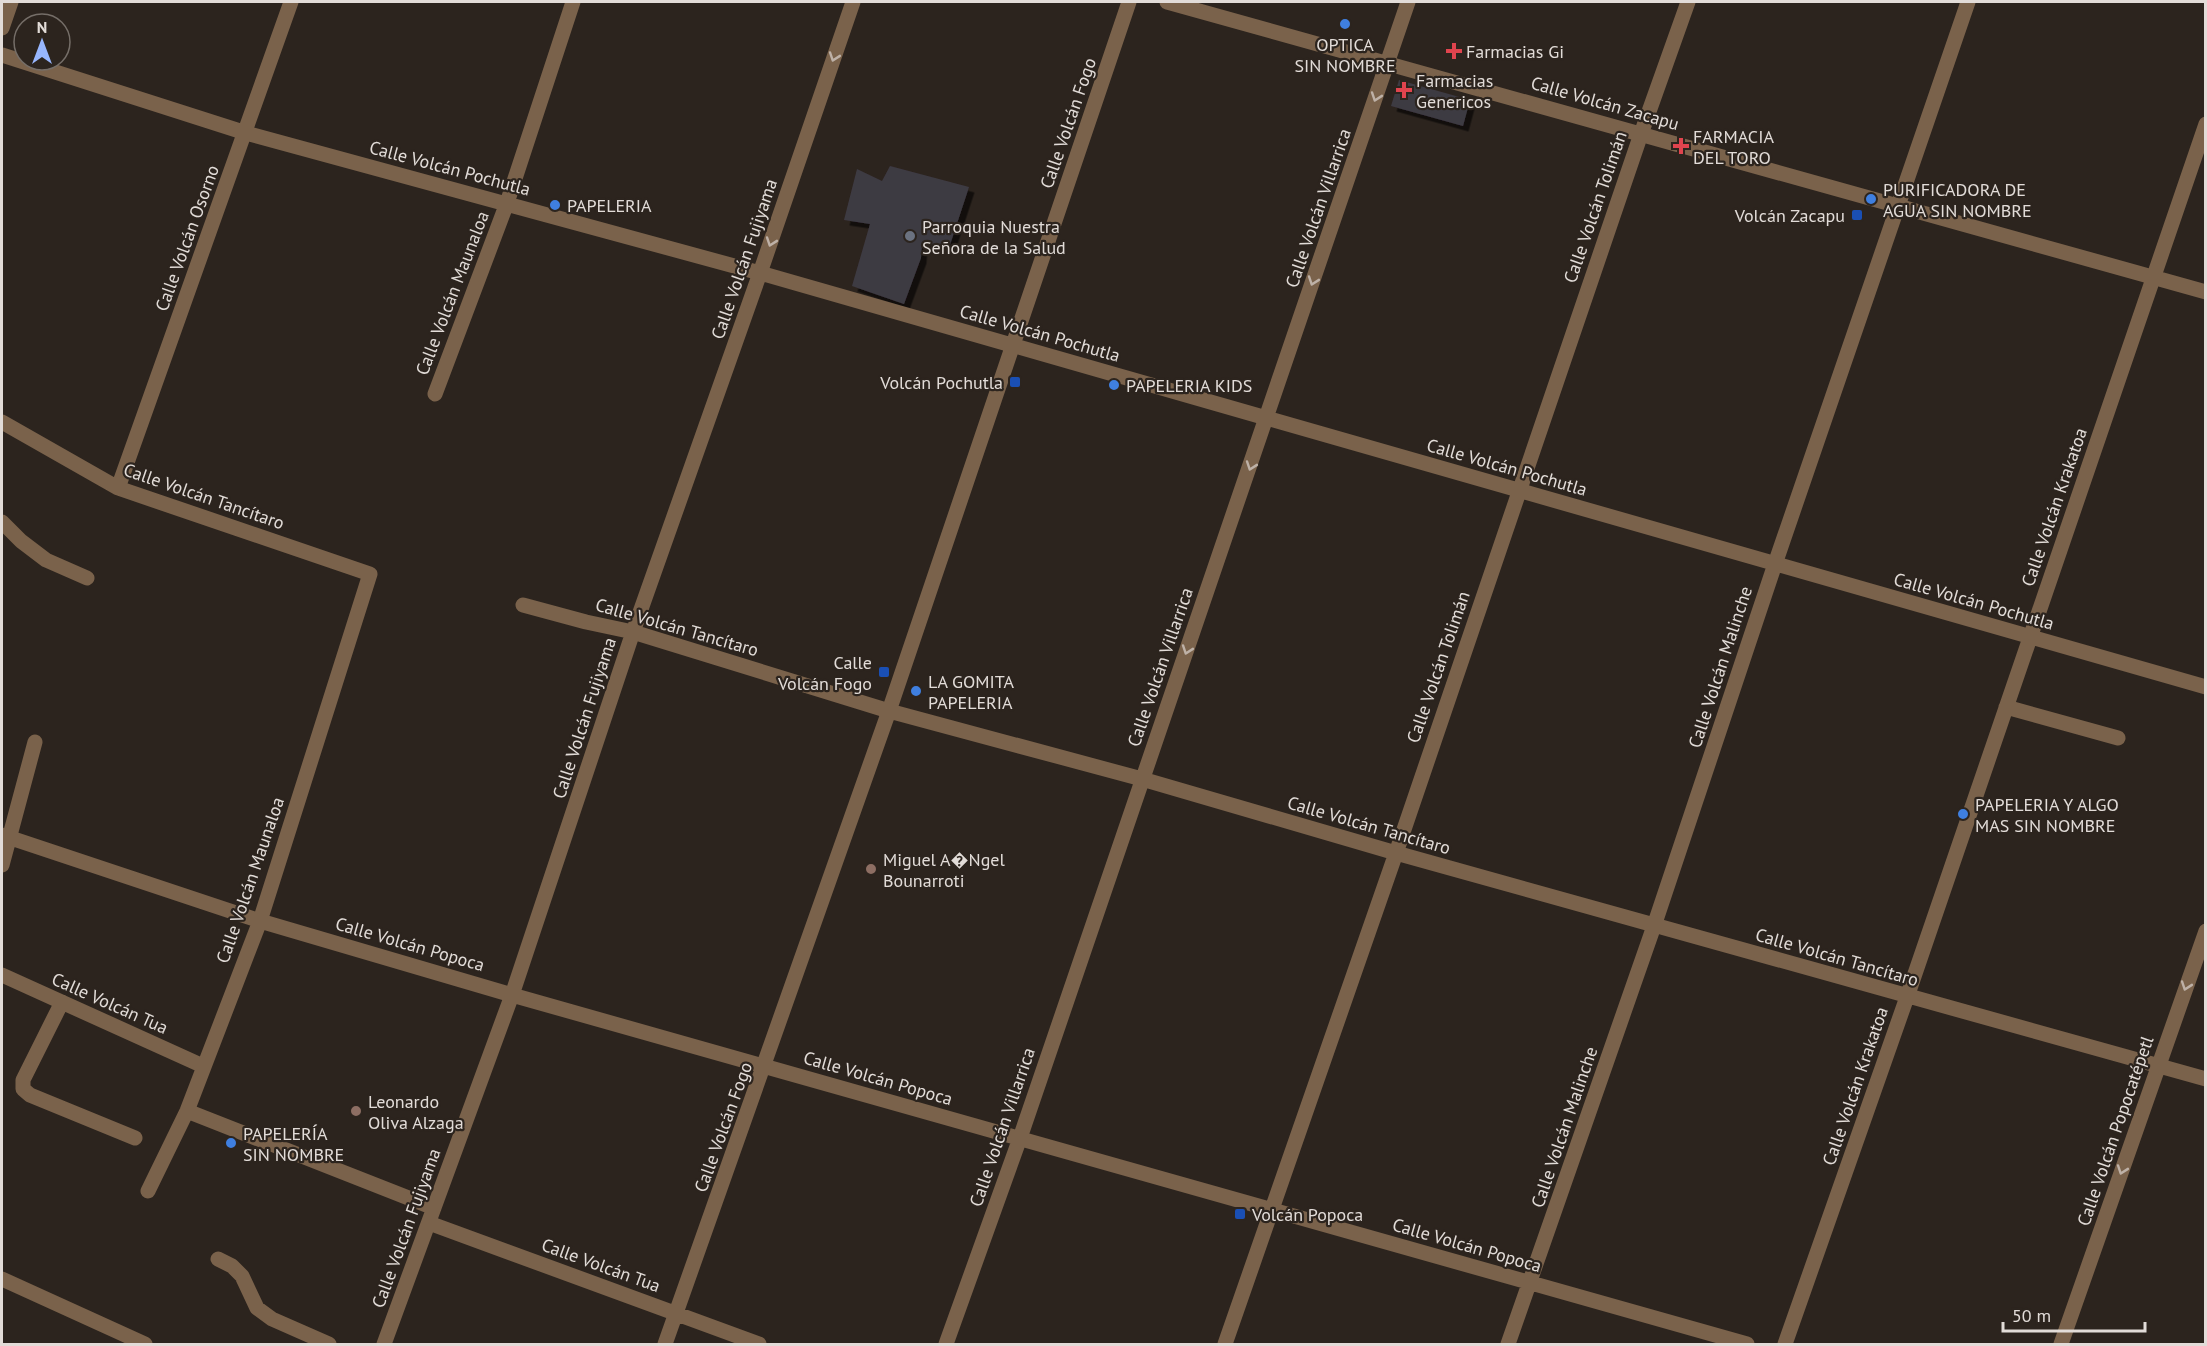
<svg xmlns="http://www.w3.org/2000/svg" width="2207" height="1346" viewBox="0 0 2207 1346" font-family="'PT Sans',sans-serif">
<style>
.building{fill:#3e3a43;filter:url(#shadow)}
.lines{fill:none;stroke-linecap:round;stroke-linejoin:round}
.street{stroke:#7a624b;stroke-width:15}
.oneway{stroke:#beb1a7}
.shop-dot{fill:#3f7fe0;stroke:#2c241e;stroke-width:2}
.health-dot{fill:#e0444e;stroke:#2c241e;stroke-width:2}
.transit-dot{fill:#1a4fb4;stroke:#2c241e;stroke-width:2}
.worship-dot{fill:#6b7280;stroke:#2c241e;stroke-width:2}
.education-dot{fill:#8d6e63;stroke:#2c241e;stroke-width:2}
.labels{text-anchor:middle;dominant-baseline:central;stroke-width:4.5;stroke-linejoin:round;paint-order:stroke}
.poi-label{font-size:18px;fill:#e2dcd8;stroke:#2c241e;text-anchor:start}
.street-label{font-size:18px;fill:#e2dcd8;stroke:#2c241e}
</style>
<defs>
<filter id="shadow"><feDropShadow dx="5.5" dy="5.5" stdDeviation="0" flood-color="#0009"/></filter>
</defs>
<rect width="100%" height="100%" fill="#2c241e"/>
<path class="building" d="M1399 80 1470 100 1463 126 1391 106Z
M890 166 969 187 949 248 922 244 921 258 904 304 852 286 870 224 844 220 857 169 882 181Z"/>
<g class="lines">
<path class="street" d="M1167 2 2206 292
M2 28 11 2
M2 55 246 133 760 273 2206 687
M435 394 507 203 573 2
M2 422 118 488 370 574 260 921 187 1111 148 1191
M118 488 291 2
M2 522 21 541 46 560 87 578
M523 605 586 622 633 632 889 711 1142 779 1396 853 2206 1079
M2006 707 2118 738
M2 835 260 921 512 995 1747 1344
M2 865 35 742
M2 975 203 1066
M62 1002 23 1080V1089L30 1095 135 1138
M187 1111 434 1208
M429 1223 759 1344
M218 1259 232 1266 242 1276 257 1308 272 1319 329 1344
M2 1279 145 1344
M384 1344 512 995 633 632 760 273 853 2
M665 1344 889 711 1129 2
M946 1344 1020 1138 1408 2
M1225 1344 1396 853 1641 134 1688 2
M1508 1344 1654 926 1775 564 1968 2
M1785 1344 1907 997 2206 124
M2061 1344 2206 931"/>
</g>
<defs><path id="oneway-chevron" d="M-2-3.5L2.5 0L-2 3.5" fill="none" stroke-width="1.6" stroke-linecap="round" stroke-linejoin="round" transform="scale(1.5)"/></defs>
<g class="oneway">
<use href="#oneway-chevron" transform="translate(834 57) rotate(109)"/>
<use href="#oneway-chevron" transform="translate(1376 97) rotate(109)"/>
<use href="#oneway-chevron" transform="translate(771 242) rotate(109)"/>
<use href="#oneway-chevron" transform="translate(1313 281) rotate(109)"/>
<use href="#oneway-chevron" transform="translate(1251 466) rotate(109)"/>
<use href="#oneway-chevron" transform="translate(1187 650) rotate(109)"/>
<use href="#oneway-chevron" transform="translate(2186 986) rotate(109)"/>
<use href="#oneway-chevron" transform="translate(2122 1170) rotate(109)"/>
</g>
<g class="shop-dot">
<circle cx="1345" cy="24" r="6"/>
<circle cx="1871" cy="199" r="6"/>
<circle cx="555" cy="205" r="6"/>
<circle cx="1114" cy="385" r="6"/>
<circle cx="916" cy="691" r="6"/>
<circle cx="1963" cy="814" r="6"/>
<circle cx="231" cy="1143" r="6"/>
</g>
<g class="health-dot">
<path d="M1451 42h6v6h6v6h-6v6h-6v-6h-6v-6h6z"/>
<path d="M1401 81h6v6h6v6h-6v6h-6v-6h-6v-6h6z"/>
<path d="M1678 137h6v6h6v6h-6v6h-6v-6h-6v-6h6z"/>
</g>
<g class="transit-dot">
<rect x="1851" y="209" width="12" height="12" rx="3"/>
<rect x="1009" y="376" width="12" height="12" rx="3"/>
<rect x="878" y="666" width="12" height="12" rx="3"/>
<rect x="1234" y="1208" width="12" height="12" rx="3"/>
</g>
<circle class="worship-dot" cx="910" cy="236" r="6"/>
<g class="education-dot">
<circle cx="871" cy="869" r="6"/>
<circle cx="356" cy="1111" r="6"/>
</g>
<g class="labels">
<g class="poi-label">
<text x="1345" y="44" text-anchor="middle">OPTICA<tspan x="1345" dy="21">SIN NOMBRE</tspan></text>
<text x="1466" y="51">Farmacias Gi</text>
<text x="1416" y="80">Farmacias<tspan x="1416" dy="21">Genericos</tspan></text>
<text x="1693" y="136">FARMACIA<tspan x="1693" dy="21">DEL TORO</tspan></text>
<text x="1883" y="189">PURIFICADORA DE<tspan x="1883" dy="21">AGUA SIN NOMBRE</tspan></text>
<text x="567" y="205">PAPELERIA</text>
<text x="1845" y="215" text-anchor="end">Volcán Zacapu</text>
<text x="922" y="226">Parroquia Nuestra<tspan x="922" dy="21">Señora de la Salud</tspan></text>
<text x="1003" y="382" text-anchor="end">Volcán Pochutla</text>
<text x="1126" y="385">PAPELERIA KIDS</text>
<text x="872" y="662" text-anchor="end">Calle<tspan x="872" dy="21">Volcán Fogo</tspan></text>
<text x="928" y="681">LA GOMITA<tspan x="928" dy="21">PAPELERIA</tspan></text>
<text x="1975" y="804">PAPELERIA Y ALGO<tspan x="1975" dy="21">MAS SIN NOMBRE</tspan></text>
<text x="883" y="859">Miguel A�Ngel<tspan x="883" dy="21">Bounarroti</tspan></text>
<text x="368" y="1101">Leonardo<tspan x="368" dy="21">Oliva Alzaga</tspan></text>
<text x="243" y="1133">PAPELERÍA<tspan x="243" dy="21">SIN NOMBRE</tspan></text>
<text x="1252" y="1214">Volcán Popoca</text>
</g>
<g class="street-label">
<text transform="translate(1605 103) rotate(16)">Calle Volcán Zacapu</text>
<text transform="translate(1068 123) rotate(-71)">Calle Volcán Fogo</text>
<text transform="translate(450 168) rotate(15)">Calle Volcán Pochutla</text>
<text transform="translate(1595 207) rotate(-71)">Calle Volcán Tolimán</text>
<text transform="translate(1318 208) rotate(-71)">Calle Volcán Villarrica</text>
<text transform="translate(187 238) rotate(-70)">Calle Volcán Osorno</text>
<text transform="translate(744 259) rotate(-71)">Calle Volcán Fujiyama</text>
<text transform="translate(452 293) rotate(-69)">Calle Volcán Maunaloa</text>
<text transform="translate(1040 333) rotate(16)">Calle Volcán Pochutla</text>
<text transform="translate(1507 467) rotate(16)">Calle Volcán Pochutla</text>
<text transform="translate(204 496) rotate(19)">Calle Volcán Tancítaro</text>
<text transform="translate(2054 507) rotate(-71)">Calle Volcán Krakatoa</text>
<text transform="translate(1974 601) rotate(16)">Calle Volcán Pochutla</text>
<text transform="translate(677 627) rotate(16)">Calle Volcán Tancítaro</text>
<text transform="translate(1160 667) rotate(-71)">Calle Volcán Villarrica</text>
<text transform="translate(1438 667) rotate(-71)">Calle Volcán Tolimán</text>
<text transform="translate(1720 667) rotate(-72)">Calle Volcán Malinche</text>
<text transform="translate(584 718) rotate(-72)">Calle Volcán Fujiyama</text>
<text transform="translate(1369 825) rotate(16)">Calle Volcán Tancítaro</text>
<text transform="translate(250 880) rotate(-71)">Calle Volcán Maunaloa</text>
<text transform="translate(410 944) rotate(16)">Calle Volcán Popoca</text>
<text transform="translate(1837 957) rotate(16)">Calle Volcán Tancítaro</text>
<text transform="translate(110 1003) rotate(24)">Calle Volcán Tua</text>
<text transform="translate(878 1078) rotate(16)">Calle Volcán Popoca</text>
<text transform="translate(1855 1086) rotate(-71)">Calle Volcán Krakatoa</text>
<text transform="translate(723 1127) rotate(-70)">Calle Volcán Fogo</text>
<text transform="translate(1002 1127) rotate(-71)">Calle Volcán Villarrica</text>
<text transform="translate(1564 1127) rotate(-71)">Calle Volcán Malinche</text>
<text transform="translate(2115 1131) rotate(-71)">Calle Volcán Popocatépetl</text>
<text transform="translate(406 1228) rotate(-70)">Calle Volcán Fujiyama</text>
<text transform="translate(1467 1245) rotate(16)">Calle Volcán Popoca</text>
<text transform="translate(601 1265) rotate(20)">Calle Volcán Tua</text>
</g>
</g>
<rect width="2207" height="1346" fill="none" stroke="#e2dcd8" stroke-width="6"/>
<g transform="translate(42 42)"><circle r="28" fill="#2c241e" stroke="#756e68" stroke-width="1.5"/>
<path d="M0-4.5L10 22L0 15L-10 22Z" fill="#97b6fd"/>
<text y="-9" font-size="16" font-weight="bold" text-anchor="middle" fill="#e2dcd8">N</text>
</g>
<path d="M2003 1322v9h142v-9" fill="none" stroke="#e2dcd8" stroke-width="3"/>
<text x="2012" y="1322" font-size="18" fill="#e2dcd8" stroke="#2c241e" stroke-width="4.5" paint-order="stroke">50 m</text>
</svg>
